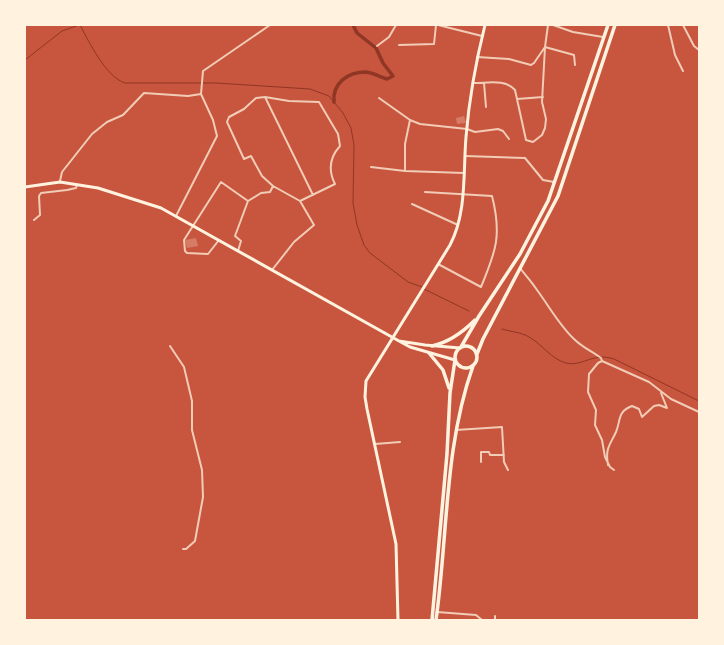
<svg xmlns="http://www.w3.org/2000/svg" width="724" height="645" viewBox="0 0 724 645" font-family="'Varela Round',sans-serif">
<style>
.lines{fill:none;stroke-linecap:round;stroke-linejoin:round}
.stream{stroke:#8f3625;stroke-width:1}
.canal{stroke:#8f3625;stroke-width:3.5}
.building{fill:#d67c66}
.minor{stroke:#f1ccb7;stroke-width:2}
.secondary{stroke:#fff3e0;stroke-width:3}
.trunk{stroke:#fff3e0;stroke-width:3.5}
</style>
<rect width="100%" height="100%" fill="#c8553d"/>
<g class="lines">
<path class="stream" d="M80 25C89 42 106 77 125 83H216L310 89 329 96 343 113 351 128 354 145 353 203 357 225 364 245 370 253 408 282 422 287
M25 60 62 31 79 25
M424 289 469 311
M502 329C511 332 521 332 529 337 542 344 551 359 566 363 583 367 592 352 614 359L699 401"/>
<path class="canal" d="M334 102C332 83 348 72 366 72 374 73 380 77 387 79L393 76 383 63 376 48 357 33 353 25"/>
</g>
<path class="building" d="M464 116 466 123 457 124 456 118Z
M196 238 198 246 187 248 185 240Z"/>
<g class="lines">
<path class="minor" d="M438 25 482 36
M553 25 573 32 603 37
M668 25 675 55 683 71
M683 25 694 46 699 50
M399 45 434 44 436 25
M377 46 389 37 396 25
M477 57 509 59 531 65 534 63 545 47 548 25
M474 83C488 83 506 79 515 90L526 140 533 142 542 135 545 128 546 119 542 102 545 47 574 55 575 65
M484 83 486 107
M265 97 313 195
M379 98 410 120 420 124 467 129 475 132 498 129 503 131 509 139
M517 99 543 97
M465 156 525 158 543 180 554 182
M371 167 405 171 464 173
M405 171V144L410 120
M60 181 62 172 92 134 107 122 123 115 144 93 188 96 201 94 203 71 270 25
M425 192 492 196C502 235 496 251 481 287L438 264
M412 204 458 225
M176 216 217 136 213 120 201 94
M34 220 40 215 39 196 41 193 67 190 76 188 77 185
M219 240 208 254 187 253 185 251 184 240 221 182 248 201 261 193 270 192 273 186 262 176 251 156 244 159 227 122 229 117 244 109 256 98 265 97 289 101 319 102 338 134 340 146C329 158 328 170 335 184L300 201 273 186
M238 251 241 241 235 236 248 201
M520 268C526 276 532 282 537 290 549 306 559 325 574 339 583 348 592 351 601 358L602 361 649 382 671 399 699 412
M272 270 294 242 314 225 300 201
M170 346 184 367 192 401V430L202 470 203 497 195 541 186 549H183
M602 361 598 363 589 374 588 392 596 410 595 425 602 440 605 457 610 467 614 470
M456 430 502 427 504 462 508 470
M375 444 400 442
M481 462V452H489L490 455H504
M608 465C605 448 610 445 616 432 621 420 617 412 632 406L639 409 642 417 654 406 659 405 667 408 661 393
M437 612 476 615 482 620
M495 620V616"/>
<path class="secondary" d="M25 187 60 182 98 188 161 208 399 341
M455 360 410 347 399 341 425 345 460 348
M398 620 396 544 367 409 365 397 366 381 450 245C467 213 463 173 466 137 469 100 476 61 485 25"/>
<path class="trunk" d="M455 357a11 11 0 1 1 22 0a11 11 0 1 1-22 0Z
M432 346C450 342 463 332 475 320
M461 347 479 316 520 254 548 201 608 25
M429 353 443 370 449 388
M477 354 483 339 558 196 615 25
M432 620 447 454 450 393 455 360
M436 620C448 535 444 448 473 366"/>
</g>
<rect width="724" height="645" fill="none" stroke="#fff3e0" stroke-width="52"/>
</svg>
